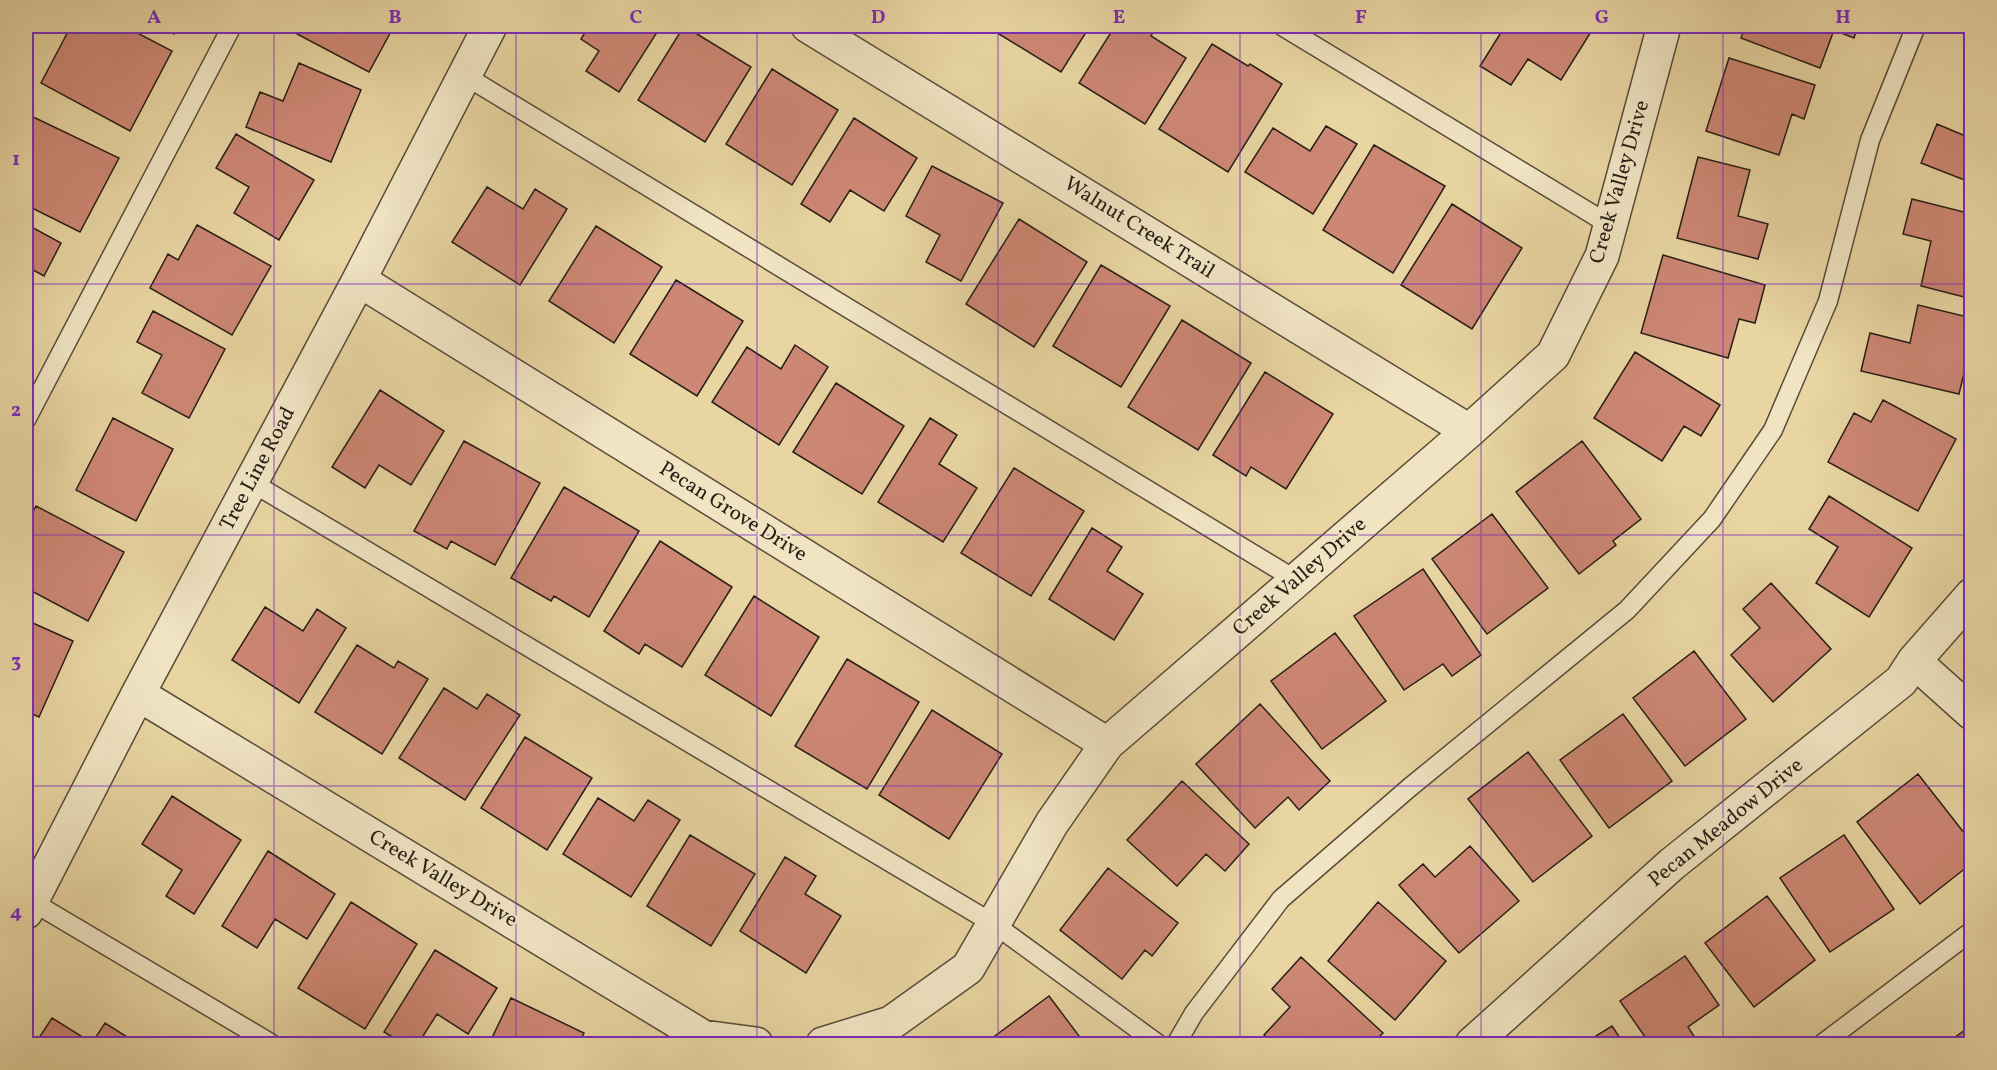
<svg xmlns="http://www.w3.org/2000/svg" width="1997" height="1070" viewBox="0 0 1997 1070" font-family="Vollkorn,serif">
<style>
.building{fill:#cd8775;stroke:#281e16;stroke-width:1.5}
.lines{fill:none;stroke-linecap:round;stroke-linejoin:round}
.lane-casing{stroke:#584c39;stroke-width:21}
.street-casing{stroke:#584c39;stroke-width:36}
.lane{stroke:#f0e4c3;stroke-width:18}
.street{stroke:#f0e4c3;stroke-width:33}
.grid{fill:none;stroke:#7b2cbf;stroke-width:1.5;stroke-opacity:0.55}
.labels{text-anchor:middle;dominant-baseline:central;stroke-width:4.5;stroke-linejoin:round;paint-order:stroke}
.street-label{font-size:21px;fill:#281e16;stroke:#f0e4c3}
.neatline{fill:none;stroke:#7b2cbf;stroke-width:2}
.grid-label{font-size:20px;text-anchor:middle;font-weight:bold;fill:#7b2cbf}
</style>
<rect width="100%" height="100%" fill="#e8d5a2"/>
<filter id="stains"><feTurbulence type="fractalNoise" baseFrequency=".00333" numOctaves="4"/><feColorMatrix values="0 0 0 0 .2 0 0 0 0 .09 0 0 0 0 .02 0 0 0 .5 -.17"/></filter>
<radialGradient id="worn" r=".72"><stop offset=".6" stop-color="#630" stop-opacity="0"/><stop offset="1" stop-color="#630" stop-opacity=".3"/></radialGradient>
<path class="building" d="M71 26H124L172 51 130 131 41 83Z
M159 26H179L174 34Z
M282 26H394L369 72Z
M589 26H661L619 92 586 71 599 51 581 39Z
M684 26 751 67 705 142 638 100Z
M998 26H1090L1061 72 994 31Z
M1115 26H1150L1155 29 1151 36 1186 58 1145 124 1079 83Z
M1505 26H1591L1594 27 1561 80 1528 59 1511 85 1480 66Z
M1745 26H1858L1854 38 1834 30 1820 68 1741 38Z
M1212 44 1248 66 1250 64 1282 84 1228 172 1159 129Z
M1729 58 1815 85 1804 119 1792 114 1779 155 1706 131Z
M299 63 361 90 331 162 246 127 260 92 283 101Z
M772 69 838 110 792 185 726 144Z
M1972 112V183L1921 163 1937 124 1963 135Z
M27 114 119 158 80 232 26 205V118Z
M854 118 917 158 884 211 850 190 830 222 801 204Z
M1326 126 1357 144 1313 214 1245 172 1273 128 1310 151Z
M236 134 314 180 279 240 234 213 249 187 216 168Z
M1374 145 1445 186 1393 273 1323 230Z
M1698 157 1750 170 1738 216 1768 224 1758 259 1677 238Z
M932 166 1003 203 961 281 926 262 940 235 906 216Z
M487 187 523 209 535 189 567 209 520 285 452 242Z
M1912 199 1972 214V299L1921 286 1931 241 1903 234Z
M1452 204 1522 248 1472 329 1401 285Z
M1019 219 1087 262 1034 347 966 304Z
M26 224 61 243 44 276 26 266Z
M197 225 271 266 232 335 150 288 168 254 178 260Z
M596 226 662 267 614 343 549 301Z
M1663 255 1765 285 1755 323 1739 319 1728 358 1641 333Z
M1101 265 1170 306 1121 387 1053 346Z
M676 280 743 321 697 396 630 354Z
M1918 305 1972 318V340L1959 394 1861 371 1870 333 1910 343Z
M153 311 225 349 189 418 142 393 162 355 137 342Z
M1182 320 1251 363 1198 450 1128 407Z
M795 345 828 367 779 445 712 402 747 347 781 369Z
M1635 352 1720 405 1701 436 1684 426 1662 461 1594 418Z
M1265 372 1333 414 1286 489 1251 467 1246 476 1213 455Z
M836 383 904 426 862 494 793 452Z
M380 390 444 431 411 485 379 465 365 488 332 467Z
M1883 400 1956 439 1918 511 1828 462 1854 413 1871 422Z
M113 418 173 449 136 521 76 490Z
M930 418 957 435 939 464 977 488 943 542 878 502Z
M464 441 540 483 495 565 451 541 447 549 414 531Z
M1582 441 1641 519 1613 541 1616 545 1579 574 1516 492Z
M1014 468 1084 511 1031 596 961 553Z
M564 487 639 531 589 617 554 596 551 601 511 578Z
M1829 496 1912 548 1869 617 1816 583 1838 547 1809 529Z
M36 506 124 552 88 621 26 588V525Z
M1492 514 1548 588 1487 634 1432 559Z
M1092 528 1122 547 1107 571 1143 594 1114 640 1049 599Z
M660 541 732 587 682 667 645 644 639 654 604 631Z
M1423 569 1481 655 1452 676 1443 664 1404 690 1354 616Z
M1771 583 1831 649 1773 702 1731 655 1760 628 1743 609Z
M754 596 819 637 771 716 705 675Z
M265 607 303 631 317 609 346 628 299 703 232 660Z
M26 620 73 641 39 717 26 711Z
M1335 633 1386 701 1322 749 1271 681Z
M357 645 394 668 398 661 428 679 382 754 315 712Z
M1694 651 1746 719 1685 766 1633 698Z
M847 659 919 702 867 789 795 746Z
M444 688 477 709 487 694 520 715 465 800 399 758Z
M1260 704 1330 781 1299 810 1288 797 1255 828 1196 764Z
M932 710 1002 754 949 839 879 795Z
M1623 714 1672 781 1609 828 1560 760Z
M525 737 592 778 547 850 481 808Z
M1528 752 1592 836 1533 882 1468 799Z
M1918 774 1972 843V863L1920 904 1857 822Z
M1182 781 1249 844 1225 871 1206 854 1177 886 1127 840Z
M172 796 241 840 194 914 166 896 182 870 142 844Z
M598 798 634 821 648 800 680 820 631 897 563 854Z
M690 835 755 874 711 946 647 906Z
M1844 835 1894 909 1830 952 1780 878Z
M1470 846 1519 901 1459 953 1399 885 1423 864 1435 877Z
M268 851 335 894 307 939 275 919 257 948 222 926Z
M785 857 816 876 805 894 841 916 806 973 740 931Z
M1108 868 1178 923 1152 956 1145 950 1122 979 1060 930Z
M1767 896 1815 960 1754 1007 1705 943Z
M351 902 417 944 365 1029 298 988Z
M1378 902 1446 961 1395 1020 1328 961Z
M435 950 497 988 468 1034 437 1014 418 1044H404L384 1032Z
M1685 956 1719 1005 1688 1027 1699 1044H1650L1620 1001Z
M1301 957 1383 1033 1372 1044H1275L1264 1035 1290 1007 1272 989Z
M1049 996 1085 1044H984Z
M511 998 584 1033 578 1044H489Z
M52 1018 92 1043 105 1023 132 1040 129 1044H35Z
M1972 1025V1044H1959L1954 1038Z
M1612 1026 1624 1044H1583Z"/>
<g class="lines">
<defs>
<path id="lane" d="M1282 26 1610 225
M464 75 1296 580
M26 420 232 26
M251 482 994 924 1158 1044
M31 901 272 1044
M1176 1044 1194 1013 1281 899 1409 788 1627 610 1712 519 1773 430 1828 301 1870 140 1916 26
M1822 1044 1972 931"/>
<path id="street" d="M808 26 1469 431
M359 280 1107 744
M1914 661 1972 713
M138 694 703 1037 756 1044
M26 912 138 694 359 280 490 26
M823 1044 891 1023 968 968 1052 823 1107 744 1469 431 1553 355 1602 256 1664 26
M1472 1044 1672 864 1901 681 1914 661 1972 595"/>
</defs>
<use href="#lane" class="lane-casing"/>
<use href="#street" class="street-casing"/>
<use href="#lane" class="lane"/>
<use href="#street" class="street"/>
</g>
<path class="grid" d="M274 26V1044M516 26V1044M757 26V1044M998 26V1044M1240 26V1044M1481 26V1044M1723 26V1044M26 284H1972M26 535H1972M26 786H1972"/>
<g class="labels">
<g class="street-label">
<text transform="translate(1620 182) rotate(-74)">Creek Valley Drive</text>
<text transform="translate(1139 228) rotate(32)">Walnut Creek Trail</text>
<text transform="translate(258 469) rotate(-62)">Tree Line Road</text>
<text transform="translate(733 512) rotate(32)">Pecan Grove Drive</text>
<text transform="translate(1300 577) rotate(-41)">Creek Valley Drive</text>
<text transform="translate(1726 823) rotate(-39)">Pecan Meadow Drive</text>
<text transform="translate(443 879) rotate(31)">Creek Valley Drive</text>
</g>
</g>
<rect width="1997" height="1070" fill="none" stroke="#e8d5a2" stroke-width="66"/>
<rect x="33" y="33" width="1931" height="1004" class="neatline"/>
<g class="grid-label">
<text x="154" y="23">A</text>
<text x="395" y="23">B</text>
<text x="636" y="23">C</text>
<text x="878" y="23">D</text>
<text x="1119" y="23">E</text>
<text x="1361" y="23">F</text>
<text x="1602" y="23">G</text>
<text x="1843" y="23">H</text>
<text x="16" y="165">1</text>
<text x="16" y="416">2</text>
<text x="16" y="667">3</text>
<text x="16" y="918">4</text>
</g>
<rect width="100%" height="100%" filter="url(#stains)"/>
<rect width="100%" height="100%" fill="url(#worn)"/>
</svg>
